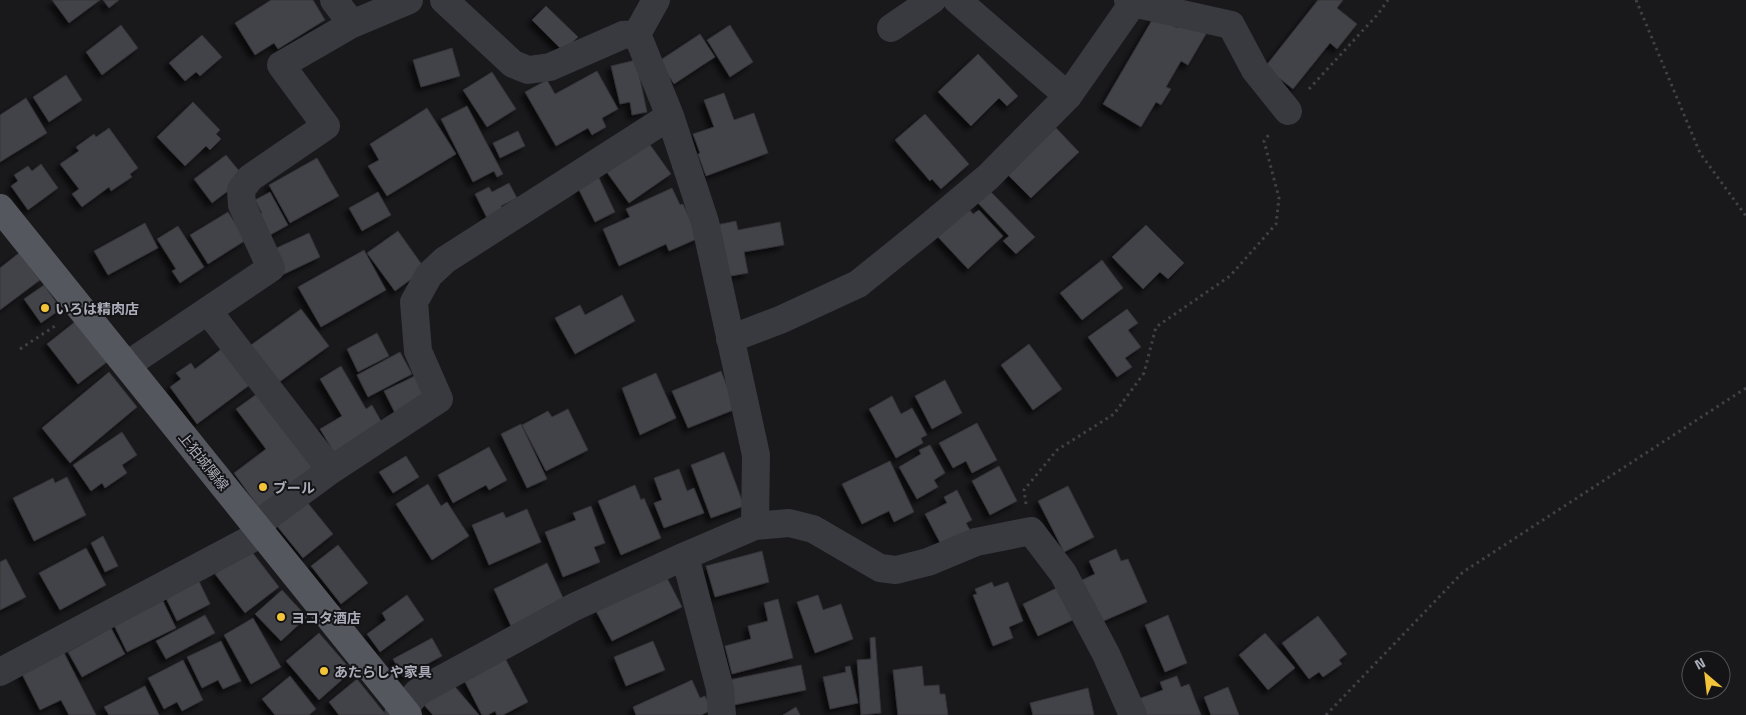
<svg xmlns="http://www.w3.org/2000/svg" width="1746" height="715" viewBox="0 0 1746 715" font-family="'Titillium Web','Noto Sans JP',sans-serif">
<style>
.building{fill:#434348;stroke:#333237;filter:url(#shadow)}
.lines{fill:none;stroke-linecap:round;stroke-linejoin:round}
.path{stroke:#3f4147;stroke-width:3;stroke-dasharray:2.5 4;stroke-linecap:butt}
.minor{stroke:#393a40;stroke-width:28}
.major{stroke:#55575f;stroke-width:28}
.poi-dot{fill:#f1c43a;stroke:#141316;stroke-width:2}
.labels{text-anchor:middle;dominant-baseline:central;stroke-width:4;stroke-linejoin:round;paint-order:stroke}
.poi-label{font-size:14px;font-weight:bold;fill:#abaeba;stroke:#141316;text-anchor:start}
.street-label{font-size:14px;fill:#abaeba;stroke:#141316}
</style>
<defs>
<filter id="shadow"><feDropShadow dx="-4.5" dy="4.5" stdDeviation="2.5" flood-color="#0009"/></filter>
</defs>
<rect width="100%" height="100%" fill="#19181b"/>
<path class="building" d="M52 0H100L69 23Z
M103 0H119L109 8Z
M271 0H313L325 20 278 49 274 43 255 55 235 23Z
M1318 0H1343L1337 8 1357 24 1337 49 1330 43 1293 89 1265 67Z
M546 6 578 37 563 51 532 20Z
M1155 15 1177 28 1182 20 1206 34 1188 65 1181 61 1166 87 1171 89 1161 105 1156 102 1141 127 1103 104Z
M121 25 138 48 102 75 86 52Z
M730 25 753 62 730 77 707 40Z
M700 34 715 57 674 84 659 61Z
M202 35 222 57 200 76 196 72 185 81 169 63Z
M452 48 460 76 421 87 413 60Z
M978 54 1018 96 1007 106 999 98 971 126 938 92Z
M636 60 647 112 632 115 630 102 620 104 611 66Z
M597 71 618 109 602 118 606 127 592 135 588 128 556 146 525 92 547 80 555 94Z
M492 72 516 109 487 127 463 90Z
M66 75 82 100 49 122 33 97Z
M724 93 734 120 754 113 768 153 706 176 698 154 700 153 693 134 714 127 704 100Z
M26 98 47 133 0 162V115Z
M193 102 220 130 216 134 221 139 210 150 206 146 185 166 157 137Z
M467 106 503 174 497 177 494 171 473 182 441 119Z
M427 108 456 154 387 196 368 166 379 160 370 144Z
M925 114 969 164 941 189 932 179 930 181 895 140Z
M109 128 138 168 130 174 132 177 111 191 109 187 82 207 72 194 79 189 60 164 79 151 76 147 94 134 96 137Z
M1056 128 1079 152 1031 198 1007 174Z
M518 131 525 146 500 158 493 143Z
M648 142 671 174 629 203 606 171Z
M226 155 245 178 212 203 194 179Z
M317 158 339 196 290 223 269 185Z
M41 164 58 188 28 210 11 186 18 181 14 175 28 166 32 171Z
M597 174 615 212 595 222 576 184Z
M509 183 517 198 501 206 504 212 488 220 475 194 489 187 492 192Z
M672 188 680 205 683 204 699 238 669 251 666 244 619 266 603 229 630 217 626 209Z
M990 191 1035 237 1016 254 1003 241 1009 236 978 203Z
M270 192 288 225 263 239 251 219 262 213 255 200Z
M378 192 391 215 362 231 349 208Z
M968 208 973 214 979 210 1003 236 968 269 938 237Z
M228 212 246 240 208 264 190 235Z
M736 221 738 230 780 222 784 245 744 252 748 273 725 277 716 225Z
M145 223 158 248 108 275 94 251Z
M1146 225 1184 263 1168 279 1160 272 1143 289 1112 257Z
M178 226 204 267 180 283 172 271 176 269 157 239Z
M398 231 425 269 395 291 367 253Z
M309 233 320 257 282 275 270 251Z
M364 250 386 290 321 327 298 287Z
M19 253 40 280 0 310V268Z
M1102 260 1123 288 1082 320 1060 293Z
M44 285 61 309 41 323 24 299Z
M622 295 635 321 575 354 555 318 580 305 585 315Z
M301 309 329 346 271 388 244 350Z
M1127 309 1138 323 1128 330 1141 347 1125 358 1132 367 1117 377 1088 337Z
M76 321 107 362 78 384 47 344Z
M377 333 389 356 358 372 347 349Z
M1029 344 1062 389 1033 410 1001 365Z
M224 347 251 384 197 424 170 387 181 379 176 373 191 363 195 369Z
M400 352 412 374 368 397 357 375Z
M341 366 366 409 372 405 386 430 338 459 320 429 342 416 320 379Z
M721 371 736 409 688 428 672 391Z
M109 372 137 407 70 463 42 428Z
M421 373 433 397 396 415 384 391Z
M656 373 676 418 640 435 622 388Z
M945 380 962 413 932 429 915 396Z
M261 391 319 469 262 512 234 473 266 449 236 409Z
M892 396 901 414 912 408 927 435 921 438 923 443 896 458 869 409Z
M568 409 588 450 546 471 522 425 548 411 552 417Z
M977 423 997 460 972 473 966 461 953 468 939 443Z
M521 424 547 479 527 488 501 434Z
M122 432 137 455 122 465 127 473 105 488 102 483 91 491 73 465Z
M930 445 945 473 934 480 938 487 917 499 899 467 921 454 919 450Z
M489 447 507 480 489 490 486 485 453 503 438 475Z
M724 452 744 506 711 518 691 465Z
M406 456 419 477 393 493 379 472Z
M890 461 914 512 894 522 889 511 862 524 842 484Z
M999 466 1017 501 990 515 972 481Z
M679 469 687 491 694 488 704 513 664 528 654 503 662 500 654 478Z
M67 477 86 515 34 541 13 498 53 478 55 483Z
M428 484 441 506 447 502 469 536 432 560 396 504Z
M635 485 641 500 644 498 661 538 621 555 598 501Z
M1068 486 1094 537 1064 552 1038 501Z
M957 490 972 520 966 523 970 530 945 552 925 514 947 503 944 497Z
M307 502 333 534 303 558 277 526Z
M591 506 605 543 594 547 600 562 563 577 545 532 576 520 573 513Z
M527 509 541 542 489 565 472 525 503 512 506 518Z
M103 536 118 566 105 572 91 543Z
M338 545 368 583 341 604 311 566Z
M86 548 106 585 60 610 39 573Z
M249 548 279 587 245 613 215 574Z
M1116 549 1121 561 1128 559 1147 602 1099 623 1080 581 1095 574 1089 561Z
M762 551 769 582 715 597 706 566Z
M6 559 26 597 0 610V562Z
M547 563 564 600 511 626 494 589Z
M195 573 210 604 177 621 162 590Z
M666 576 682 607 612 641 596 611Z
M992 582 994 587 1008 582 1023 621 1009 627 1013 638 993 646 973 595 977 594 975 589Z
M1061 586 1077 618 1038 636 1023 604Z
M282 590 307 617 281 641 255 614Z
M160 595 176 628 127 652 111 619Z
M407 595 424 620 380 652 367 634 386 620 382 613Z
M818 595 823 610 841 604 853 639 815 653 797 602Z
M778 599 793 658 732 674 725 646 751 639 748 626 768 621 764 603Z
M205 615 215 633 166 659 156 641Z
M1168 615 1187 663 1165 672 1145 625Z
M1318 616 1347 654 1339 660 1342 664 1323 677 1319 672 1309 679 1282 643Z
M253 618 281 667 251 684 224 635Z
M111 628 125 654 82 677 68 652Z
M319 633 352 671 319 700 286 661Z
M1265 633 1295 668 1268 690 1239 655Z
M875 637 881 713 861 715 857 660 871 659 870 638Z
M432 638 442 656 403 677 393 659Z
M221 641 241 681 223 689 218 680 202 688 187 657Z
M653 641 665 670 626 686 614 657Z
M61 647 96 715H69L61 700 40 710 19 668Z
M505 658 528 702 503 715H497L495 711 488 715H482L464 680Z
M183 660 203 700 182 711 177 702 164 709 148 678Z
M801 665 806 690 734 705 729 680Z
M850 666 858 703 830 709 823 677 846 672 845 667Z
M922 666 924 686 939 685 940 694H945L948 715H898L893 670Z
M290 676 316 709 309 715H275L262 699Z
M1177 676 1181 687 1189 684 1201 715H1144L1138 699 1163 690 1160 682Z
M357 679 386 715H339L329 702Z
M692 680 700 698 705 696 712 710 701 715H636L633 707Z
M451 682 479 715H433L424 705Z
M145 686 159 715H109L104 707Z
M1228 687 1239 715H1211L1204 697Z
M1088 688 1094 715H1033L1030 703Z
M796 707 800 715H783Z"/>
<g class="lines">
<path class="path" d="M1636 0 1700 153 1746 216
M1309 89 1378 14 1388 0
M20 349 58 324
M1026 504 1024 490 1057 450 1114 414 1144 373 1156 327 1230 276 1276 224 1279 198 1264 141 1270 133
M1326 715 1463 572 1746 388"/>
<path class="minor" d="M334 0 352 24 409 0
M444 0 513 64 528 70 550 67 623 35 637 34 670 116 705 222 756 455 755 526
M957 0 1068 96
M1128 0 1133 3 1231 25 1255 70 1288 111
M891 28 932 0
M637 34 656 0
M208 311 331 470
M730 339 780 320 858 284 925 230 988 177 1068 96 1135 0
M127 365 271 268 242 205 241 190 250 178 326 126 281 65 352 24
M685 556 720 689 722 715
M0 672 249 540 267 517 331 470 439 399 418 351 414 302 429 275 445 260 670 116
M398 715 418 692 574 607 685 556 755 526 789 523 813 529 880 568 896 570 928 562 976 542 1031 531 1063 573 1106 654 1133 715"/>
<path class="major" d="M0 208 408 715"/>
</g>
<g class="poi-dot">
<circle cx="45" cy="308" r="5"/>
<circle cx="263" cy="487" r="5"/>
<circle cx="281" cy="617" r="5"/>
<circle cx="324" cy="671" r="5"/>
</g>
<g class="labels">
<g class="poi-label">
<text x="55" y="308">いろは精肉店</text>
<text x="273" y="487">ブール</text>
<text x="291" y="617">ヨコタ酒店</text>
<text x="334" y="671">あたらしや家具</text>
</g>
<g class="street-label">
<text transform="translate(204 461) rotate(51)">上狛城陽線</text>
</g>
</g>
<g transform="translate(1706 675) rotate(332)"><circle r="24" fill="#141316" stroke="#505158"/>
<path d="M0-4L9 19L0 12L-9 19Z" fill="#f1c43a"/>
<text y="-8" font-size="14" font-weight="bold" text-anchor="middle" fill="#abaeba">N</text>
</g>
</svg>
